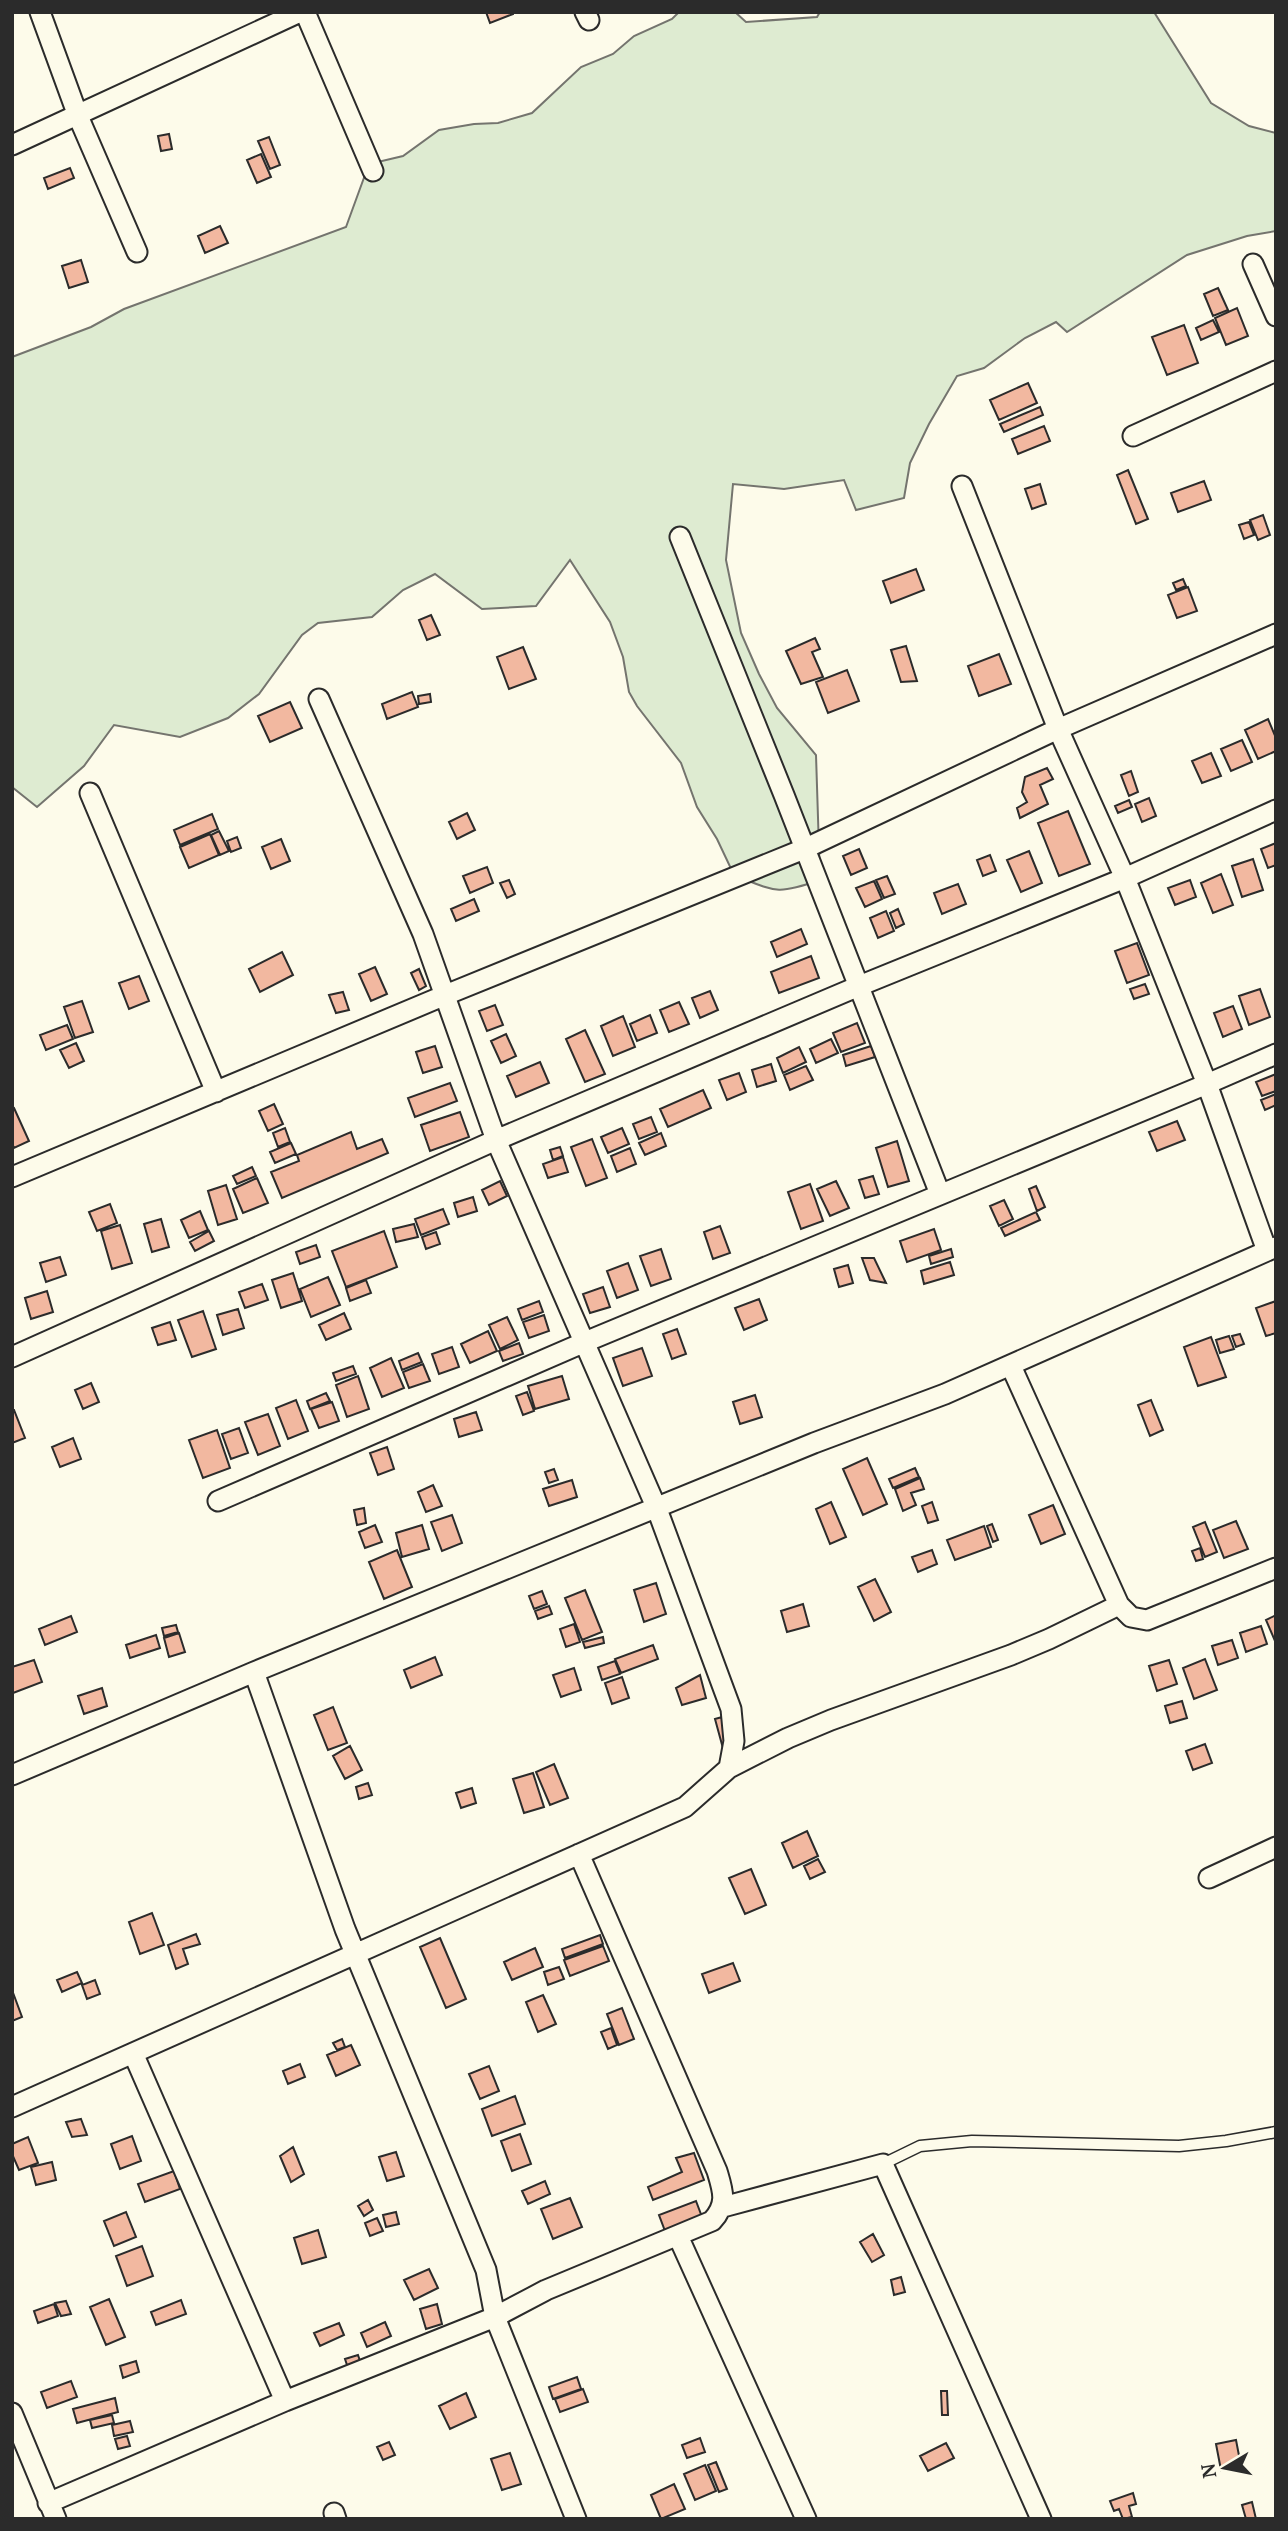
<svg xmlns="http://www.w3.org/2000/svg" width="1288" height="2531" viewBox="0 0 1288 2531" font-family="'PT Serif',serif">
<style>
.green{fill:#deebd1;stroke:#74746e;stroke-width:2}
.building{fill:#f2b8a0;stroke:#2b2b2b;stroke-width:2}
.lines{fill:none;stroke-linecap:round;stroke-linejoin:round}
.service-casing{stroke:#2b2b2b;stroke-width:13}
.minor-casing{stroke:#2b2b2b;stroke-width:23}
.service{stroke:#fdfbea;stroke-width:10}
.minor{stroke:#fdfbea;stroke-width:19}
</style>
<rect width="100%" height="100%" fill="#fdfbea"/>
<path class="green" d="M679 12H735L746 22 817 17 820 12H1154L1211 103 1249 126 1276 133V231L1247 236 1187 255 1067 332 1056 322 1025 338 984 368 957 376 929 424 910 463 904 498 856 510 844 480 784 489 733 484 726 560 741 633 759 674 777 708 816 755 820 880C777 895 776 892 734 875L717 839 697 807 681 763 637 706 629 692 623 657 610 622 570 560 536 606 482 609 435 574 403 590 372 617 318 623 302 635 259 694 228 718 180 737 114 725 84 766 37 807 12 787V357L91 327 124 309 346 227 369 164 403 156 439 130 474 124 498 123 532 113 581 67 613 54 634 36 672 19Z"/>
<path class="building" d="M486 12H513V14L490 23Z
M169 134 172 149 161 151 158 136Z
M269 137 280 165 270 169 258 141Z
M261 154 271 177 257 183 247 160Z
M70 168 74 178 48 189 44 178Z
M220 226 228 243 205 253 198 236Z
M81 260 88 282 69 288 62 266Z
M1218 288 1228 310 1213 316 1204 294Z
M1237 308 1248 336 1226 345 1215 318Z
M1213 320 1219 332 1201 340 1196 328Z
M1184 325 1198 363 1167 375 1152 337Z
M1028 383 1037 403 999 420 990 400Z
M1040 407 1043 415 1004 432 1000 424Z
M1044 426 1050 441 1018 454 1012 439Z
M1128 470 1148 519 1136 524 1117 475Z
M1204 481 1211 500 1178 512 1171 493Z
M1040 484 1046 504 1032 509 1025 489Z
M1263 515 1270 535 1258 540 1250 520Z
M1249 522 1254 535 1244 539 1239 525Z
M916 569 924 590 891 603 883 581Z
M1183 579 1186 586 1176 590 1173 583Z
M1188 587 1197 611 1177 618 1168 595Z
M431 615 440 635 427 640 419 620Z
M815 638 820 649 812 652 823 677 801 684 786 651Z
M906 646 917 681 901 682 891 650Z
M523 647 536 679 509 689 497 657Z
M999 654 1011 684 979 696 968 666Z
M847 670 859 701 828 713 816 682Z
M412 692 418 707 387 719 382 704Z
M430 694 431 702 419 704 418 696Z
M290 702 302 728 270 742 258 716Z
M1268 719 1276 738V751L1258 759 1245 730Z
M1242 740 1252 762 1231 771 1221 749Z
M1211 753 1221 776 1202 783 1192 761Z
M1047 768 1053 779 1040 785 1048 804 1020 818 1017 808 1027 802 1022 792 1025 777Z
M1131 771 1138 792 1129 796 1121 775Z
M1149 798 1156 816 1142 822 1135 804Z
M1129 800 1132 807 1118 813 1115 806Z
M1068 811 1090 864 1059 876 1038 823Z
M467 813 475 830 457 839 449 822Z
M212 814 218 829 180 845 174 830Z
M219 831 229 851 220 855 211 835Z
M210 834 219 855 189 868 180 847Z
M237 837 241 848 231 852 227 841Z
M281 839 290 861 271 869 262 847Z
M1276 843V865L1268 868 1261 849Z
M859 849 867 868 851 875 843 856Z
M1029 851 1042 883 1021 892 1007 860Z
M990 855 996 871 983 876 977 860Z
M1253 859 1263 890 1242 897 1232 866Z
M487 867 493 883 470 893 463 876Z
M1221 874 1233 905 1213 913 1201 883Z
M887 876 895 894 884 898 876 880Z
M509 880 515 894 507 898 500 883Z
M1190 880 1196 897 1175 905 1168 888Z
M874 881 882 899 865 907 856 888Z
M958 884 966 904 942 914 934 893Z
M474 899 479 911 456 921 451 909Z
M898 909 904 924 896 928 890 913Z
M886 911 894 931 878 938 870 918Z
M801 929 807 944 777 957 771 942Z
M1137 943 1149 975 1127 983 1115 951Z
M282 952 293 975 260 992 249 969Z
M811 956 819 978 779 993 771 972Z
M375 967 387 994 371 1001 359 974Z
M419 969 426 986 419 990 411 973Z
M139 976 149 1001 129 1009 119 983Z
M1145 984 1149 994 1134 999 1130 989Z
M1260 989 1270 1017 1249 1025 1239 996Z
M710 991 718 1010 700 1018 692 998Z
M343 992 349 1010 336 1013 329 995Z
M82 1001 93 1032 75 1038 64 1007Z
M679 1002 689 1024 669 1032 660 1010Z
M495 1005 503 1025 487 1031 479 1011Z
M1233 1006 1242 1029 1223 1037 1214 1013Z
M650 1015 657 1033 637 1041 630 1024Z
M623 1016 635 1047 613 1056 601 1026Z
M857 1023 865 1043 841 1052 833 1033Z
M67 1025 73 1039 46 1050 40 1035Z
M585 1030 605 1074 585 1082 566 1039Z
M506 1034 516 1056 501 1063 491 1041Z
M831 1039 838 1053 816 1063 810 1049Z
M76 1043 84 1061 69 1068 60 1050Z
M435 1046 442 1067 423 1073 416 1052Z
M871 1046 875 1057 846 1066 843 1055Z
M799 1047 806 1062 783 1073 777 1058Z
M540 1062 549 1083 516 1097 507 1076Z
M771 1064 776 1081 757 1087 752 1070Z
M806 1066 813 1080 790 1090 784 1075Z
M739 1073 746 1092 727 1100 719 1080Z
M1276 1074V1091L1262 1096 1256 1082Z
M450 1083 457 1101 415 1117 408 1098Z
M703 1090 711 1108 668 1127 660 1109Z
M1276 1094V1105L1265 1110 1261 1100Z
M274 1104 283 1124 268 1131 259 1111Z
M14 1108 29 1141 14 1148 12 1143V1109Z
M460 1112 469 1137 430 1151 421 1125Z
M651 1117 657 1132 639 1139 633 1124Z
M1177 1121 1185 1140 1157 1151 1149 1132Z
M285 1128 290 1142 278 1147 273 1133Z
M622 1128 629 1144 608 1153 601 1137Z
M351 1132 357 1149 382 1139 388 1153 282 1198 271 1172 299 1161 297 1155Z
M661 1133 666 1146 645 1155 639 1143Z
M592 1139 607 1178 586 1186 571 1147Z
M897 1141 909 1181 888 1187 876 1148Z
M291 1143 296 1154 275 1163 270 1152Z
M560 1147 563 1156 553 1160 550 1150Z
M630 1148 636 1164 617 1172 611 1156Z
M563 1157 568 1172 548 1178 543 1164Z
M252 1167 256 1176 237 1184 233 1176Z
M873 1176 879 1194 865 1198 859 1180Z
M257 1178 268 1203 243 1213 233 1189Z
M500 1181 507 1196 489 1205 482 1190Z
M836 1181 849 1208 830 1216 817 1189Z
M810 1184 823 1221 801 1229 788 1192Z
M226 1185 237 1219 218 1225 208 1191Z
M1036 1186 1045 1207 1037 1211 1029 1189Z
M473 1197 477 1211 458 1217 454 1203Z
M1004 1200 1013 1219 999 1226 990 1206Z
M110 1204 117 1223 97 1231 89 1212Z
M443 1209 449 1224 421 1235 415 1219Z
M200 1211 208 1230 189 1238 181 1220Z
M1036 1212 1040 1220 1005 1236 1001 1228Z
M161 1219 169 1247 152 1252 144 1224Z
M414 1224 418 1237 396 1242 393 1229Z
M120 1225 132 1263 112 1269 101 1231Z
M720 1226 730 1253 713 1259 704 1232Z
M934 1229 941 1250 907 1262 900 1241Z
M209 1231 214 1241 195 1251 190 1242Z
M384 1231 397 1267 346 1287 332 1251Z
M436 1232 440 1244 426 1249 422 1237Z
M316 1245 320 1257 300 1264 296 1252Z
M661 1249 671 1279 651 1286 640 1256Z
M951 1249 953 1257 931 1264 929 1256Z
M60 1257 66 1275 46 1282 40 1263Z
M862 1258H874L886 1283 870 1280Z
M950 1262 954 1275 924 1284 921 1271Z
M628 1263 638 1290 617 1298 607 1271Z
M848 1265 853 1283 839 1287 834 1269Z
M293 1273 302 1301 281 1308 272 1280Z
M328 1277 340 1305 311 1317 300 1289Z
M366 1280 371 1293 350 1301 346 1288Z
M262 1284 268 1300 245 1308 239 1292Z
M603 1287 610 1307 590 1313 583 1294Z
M47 1291 53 1312 31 1319 25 1298Z
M759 1299 767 1320 744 1330 735 1308Z
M539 1301 543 1312 522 1320 518 1309Z
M1276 1301V1333L1266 1336 1256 1308Z
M238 1309 244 1328 223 1335 217 1315Z
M203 1311 216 1349 192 1357 178 1320Z
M344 1313 351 1329 326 1340 319 1325Z
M544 1315 549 1331 529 1338 523 1322Z
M507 1317 518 1340 500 1349 489 1325Z
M170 1322 176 1340 158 1345 152 1328Z
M677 1329 686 1354 672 1359 663 1334Z
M488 1331 497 1351 470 1363 461 1344Z
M1240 1334 1244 1344 1236 1347 1232 1336Z
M1229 1336 1234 1349 1220 1353 1216 1340Z
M1211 1337 1226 1377 1198 1386 1184 1347Z
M519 1343 523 1354 503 1361 499 1351Z
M452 1347 459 1367 439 1374 432 1354Z
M642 1348 652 1376 623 1386 613 1358Z
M418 1353 422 1362 402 1370 399 1361Z
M391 1358 404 1388 382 1397 370 1368Z
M423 1364 430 1381 409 1388 403 1372Z
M353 1366 356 1374 336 1381 333 1373Z
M358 1376 369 1409 347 1417 336 1385Z
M562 1376 569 1399 535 1409 528 1386Z
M91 1383 99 1402 83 1409 75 1390Z
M527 1392 534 1411 523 1415 516 1396Z
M326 1393 330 1401 310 1409 307 1401Z
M755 1395 762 1417 740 1424 733 1402Z
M296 1400 308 1431 288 1439 276 1408Z
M1151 1400 1163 1430 1150 1436 1138 1405Z
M332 1402 339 1421 319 1428 311 1409Z
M12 1410H14L25 1438 12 1443Z
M476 1412 482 1430 459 1437 454 1419Z
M268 1414 280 1446 258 1455 245 1422Z
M239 1428 248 1453 231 1459 222 1434Z
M217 1430 230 1468 203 1478 189 1440Z
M73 1438 81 1459 60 1467 52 1447Z
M387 1447 394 1469 378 1475 370 1453Z
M867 1458 887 1504 863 1515 843 1469Z
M915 1468 919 1477 893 1488 889 1479Z
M554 1469 558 1480 549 1483 545 1472Z
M920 1478 924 1489 911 1493 916 1505 903 1511 895 1489Z
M572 1480 577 1497 549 1506 543 1489Z
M433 1485 442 1506 426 1512 418 1492Z
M831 1502 846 1537 830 1544 816 1509Z
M932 1502 938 1520 928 1523 922 1506Z
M1053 1505 1065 1534 1041 1544 1029 1515Z
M364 1508 366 1523 357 1525 354 1510Z
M452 1515 462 1543 442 1551 431 1522Z
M1236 1521 1248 1549 1224 1558 1213 1530Z
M1205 1522 1217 1552 1205 1557 1193 1527Z
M992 1524 998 1540 993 1542 987 1526Z
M375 1525 382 1542 365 1548 359 1532Z
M422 1525 429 1549 402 1557 396 1533Z
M984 1526 991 1547 955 1560 947 1540Z
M1200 1548 1203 1559 1196 1561 1192 1551Z
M397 1550 412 1587 384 1599 369 1562Z
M932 1550 937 1564 918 1572 912 1557Z
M875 1579 891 1612 874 1621 858 1587Z
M656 1583 666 1614 644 1622 634 1590Z
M585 1590 602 1632 582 1640 565 1598Z
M542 1591 547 1604 534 1609 529 1596Z
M803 1604 809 1626 787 1632 781 1611Z
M549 1606 552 1614 538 1619 535 1611Z
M1276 1615V1640L1275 1641 1266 1620Z
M71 1616 77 1632 45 1645 39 1629Z
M574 1624 580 1642 566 1647 560 1629Z
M176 1625 178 1632 164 1636 162 1628Z
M1261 1626 1267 1644 1246 1652 1240 1633Z
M179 1633 185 1652 169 1657 164 1638Z
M156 1635 160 1648 130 1658 126 1645Z
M603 1637 604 1643 585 1648 583 1642Z
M1232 1640 1238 1658 1218 1665 1212 1646Z
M653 1645 658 1659 621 1673 615 1659Z
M435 1657 442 1675 411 1688 404 1670Z
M1205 1659 1217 1690 1194 1699 1183 1668Z
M34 1660 42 1682 13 1693 12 1667Z
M1169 1660 1177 1684 1157 1691 1149 1666Z
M615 1661 620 1674 602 1680 598 1667Z
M574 1668 581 1690 561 1697 553 1675Z
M700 1675 706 1698 682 1705 676 1688Z
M622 1677 629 1698 612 1704 605 1683Z
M102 1688 107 1706 84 1714 78 1696Z
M1182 1701 1187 1718 1170 1723 1165 1706Z
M333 1707 347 1743 328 1750 314 1715Z
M722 1717 731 1750 724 1752 715 1719Z
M1205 1744 1212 1763 1193 1770 1186 1751Z
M350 1746 362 1770 345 1779 333 1756Z
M554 1764 568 1798 550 1805 536 1772Z
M533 1773 544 1807 524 1813 513 1779Z
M368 1783 372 1795 359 1799 356 1787Z
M472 1788 476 1803 461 1808 456 1793Z
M807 1831 818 1856 793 1868 782 1843Z
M818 1859 825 1872 810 1879 804 1866Z
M751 1869 766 1905 745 1914 729 1878Z
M152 1913 164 1945 140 1954 129 1922Z
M196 1934 200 1944 183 1949 188 1964 176 1969 168 1945Z
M600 1935 603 1944 565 1958 562 1949Z
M440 1938 466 1999 446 2008 420 1947Z
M603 1946 609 1961 570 1976 564 1960Z
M535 1948 543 1967 512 1980 504 1962Z
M733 1963 740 1981 709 1993 702 1974Z
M559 1967 564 1979 548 1985 544 1972Z
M77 1972 82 1983 62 1992 57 1980Z
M95 1980 100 1994 87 1999 82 1985Z
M12 1990 22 2017 12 2021Z
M543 1995 556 2024 538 2032 526 2002Z
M622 2008 634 2039 619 2045 607 2014Z
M611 2028 617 2045 608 2049 601 2032Z
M342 2039 345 2047 337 2050 333 2043Z
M351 2045 360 2065 336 2076 327 2055Z
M300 2064 305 2077 288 2084 283 2071Z
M489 2066 499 2091 480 2099 469 2074Z
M515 2096 525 2124 492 2136 482 2109Z
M81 2119 87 2135 72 2137 66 2122Z
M520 2134 531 2164 512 2171 501 2141Z
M132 2136 141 2161 120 2169 111 2144Z
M28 2137 38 2163 19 2170 12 2154V2144Z
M293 2147 304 2174 291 2182 280 2156Z
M396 2152 404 2176 387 2181 379 2157Z
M694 2153 704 2180 653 2200 648 2187 682 2172 676 2158Z
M52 2162 56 2180 36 2185 31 2167Z
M174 2171 180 2189 145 2202 138 2184Z
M545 2181 550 2194 528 2204 522 2191Z
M570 2198 582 2227 553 2239 541 2209Z
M368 2200 373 2210 364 2216 358 2206Z
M696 2201 702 2217 665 2231 659 2215Z
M126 2212 136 2237 114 2246 104 2221Z
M396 2212 399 2224 386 2227 383 2215Z
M377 2218 383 2231 370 2236 365 2223Z
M318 2230 326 2257 302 2264 294 2238Z
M873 2234 884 2255 872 2262 860 2242Z
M142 2246 153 2276 127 2286 116 2256Z
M429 2269 438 2288 414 2300 404 2280Z
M901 2277 905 2292 894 2295 891 2280Z
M109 2299 125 2337 106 2345 90 2307Z
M181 2300 186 2314 156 2325 151 2312Z
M66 2301 71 2314 61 2316 55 2303Z
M54 2304 58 2316 38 2323 34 2311Z
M437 2304 442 2324 426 2329 420 2309Z
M385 2322 391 2336 367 2347 361 2333Z
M339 2323 344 2335 320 2346 314 2333Z
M358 2355 362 2367 349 2371 345 2359Z
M136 2361 139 2372 123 2378 120 2366Z
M577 2377 581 2389 553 2399 549 2387Z
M71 2381 77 2397 47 2408 41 2392Z
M583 2389 588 2402 560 2412 555 2399Z
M941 2391H947L948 2415H942Z
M466 2393 476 2417 450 2429 439 2406Z
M115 2398 118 2412 77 2423 73 2409Z
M112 2415 114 2423 92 2428 90 2420Z
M130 2421 133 2432 114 2436 112 2425Z
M127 2436 130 2446 118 2449 115 2439Z
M700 2438 705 2452 687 2458 682 2445Z
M1236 2440 1241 2466 1221 2470 1216 2444Z
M389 2442 395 2455 383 2460 377 2447Z
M946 2443 954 2458 928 2471 920 2456Z
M510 2453 521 2484 502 2490 491 2459Z
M716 2462 727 2489 719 2492 708 2465Z
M705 2465 716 2491 695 2500 684 2474Z
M674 2484 685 2509 661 2519 651 2495Z
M1133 2493 1136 2504 1129 2506 1132 2517 1123 2519 1119 2509 1114 2511 1110 2501Z
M1252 2502 1256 2519H1246L1242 2505Z"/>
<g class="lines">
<defs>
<path id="service" d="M883 2164 920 2146 972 2141 1179 2146 1226 2141 1276 2132"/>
<path id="minor" d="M40 12 78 116 137 252
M305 12 373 171
M585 12 589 20
M12 145 300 12
M1253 264 1276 316
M1133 436 1276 371
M962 486 1058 729 1125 878 1207 1084 1267 1251
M680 537 784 795 940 1194
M90 793 216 1092
M12 1177 443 996 804 849 1058 729 1276 634
M12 1357 496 1140 859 986 1125 878 1276 810
M1011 1366 1119 1605 1131 1617 1147 1620 1276 1568
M218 1501 585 1342 1207 1084 1276 1054
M254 1672 345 1929 486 2270 495 2317 576 2519
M729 1768 788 1738 831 1720 1011 1655 1049 1639 1119 1605
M12 1775 254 1672 814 1443 945 1394 1276 1247
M1209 1878 1276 1847
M133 2053 285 2401
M12 2107 685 1807 729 1768 734 1741 731 1709 657 1509 496 1140 423 934 319 699
M723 2207 883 2164 1041 2519
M678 2236 806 2519
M12 2413 56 2519
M48 2503 285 2401 495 2317 546 2290 712 2221C728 2204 723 2191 717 2171L579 1854
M334 2513 336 2519"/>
</defs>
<use href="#service" class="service-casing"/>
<use href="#minor" class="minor-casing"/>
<use href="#service" class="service"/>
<use href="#minor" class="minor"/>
</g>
<rect width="1288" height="2531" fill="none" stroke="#2b2b2b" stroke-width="28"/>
<g transform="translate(1225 2468) rotate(260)" stroke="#fdfbea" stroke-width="5" paint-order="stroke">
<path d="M0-5L12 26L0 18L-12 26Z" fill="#2b2b2b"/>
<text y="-10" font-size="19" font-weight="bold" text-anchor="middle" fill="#2b2b2b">N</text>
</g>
</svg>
